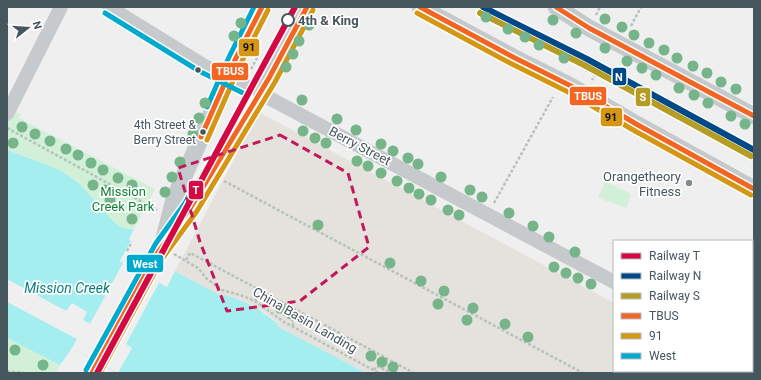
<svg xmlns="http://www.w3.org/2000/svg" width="761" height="380" viewBox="0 0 761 380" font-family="Roboto,sans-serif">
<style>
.commercial{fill:#e5e2dd}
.green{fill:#d2f0d8}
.water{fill:#a5eef0}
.pier{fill:#f0efef}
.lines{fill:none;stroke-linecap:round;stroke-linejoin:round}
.path{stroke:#b5c3bc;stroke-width:2.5;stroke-dasharray:3 2;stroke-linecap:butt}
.minor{stroke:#c6cacc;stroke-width:14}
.major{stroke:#c4c9cb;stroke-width:17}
.bus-1-casing{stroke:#fff;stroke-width:8}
.bus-2-casing{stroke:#fff;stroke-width:8}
.bus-3-casing{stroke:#fff;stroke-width:8}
.bus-1{stroke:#f26522;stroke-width:5}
.bus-2{stroke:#d49613;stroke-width:5}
.bus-3{stroke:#00a9ce;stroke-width:5}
.rail-1-casing{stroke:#fff;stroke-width:9}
.rail-2-casing{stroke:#fff;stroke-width:9}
.rail-3-casing{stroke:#fff;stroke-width:9}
.rail-1{stroke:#d40843;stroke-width:6}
.rail-2{stroke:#004988;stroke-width:6}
.rail-3{stroke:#b59d25;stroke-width:6}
.tree{fill:#76b489}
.marked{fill:none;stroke:#c2185b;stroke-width:3;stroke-dasharray:8 5;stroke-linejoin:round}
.stop-dot{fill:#fff;stroke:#46565d;stroke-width:2}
.bus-dot{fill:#46565d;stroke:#fff;stroke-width:1.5}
.poi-dot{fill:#828c90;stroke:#fff;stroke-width:1.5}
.labels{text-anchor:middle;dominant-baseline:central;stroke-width:3.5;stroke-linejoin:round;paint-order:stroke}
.bus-label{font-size:12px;fill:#46565d;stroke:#fff;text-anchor:end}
.stop-label{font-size:13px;font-weight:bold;fill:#46565d;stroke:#fff;text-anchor:start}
.street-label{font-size:13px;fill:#46565d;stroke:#fff}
.poi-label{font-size:13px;fill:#46565d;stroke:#fff;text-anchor:end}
.park-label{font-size:13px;fill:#128336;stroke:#fff}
.water-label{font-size:14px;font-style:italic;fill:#097e81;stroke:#fff}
.line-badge{stroke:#fff;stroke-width:1.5}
.badge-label{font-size:11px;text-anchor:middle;font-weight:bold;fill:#fff}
.pale-badge-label{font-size:11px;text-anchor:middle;font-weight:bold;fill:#111}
</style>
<rect width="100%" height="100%" fill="#f0efef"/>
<path class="commercial" d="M259 112 614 303V371H722L721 373H366L277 326 278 323 266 313 246 302 224 295 223 297 175 271Z"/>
<path class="green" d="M7 109 21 114 19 118 155 189 134 229H127L119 226 112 220 80 184 69 176 53 167 7 150Z
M605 181 631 194 627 208 598 198Z
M7 338 60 365 55 373H7Z"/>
<path class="water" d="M7 150 53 167 69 176 80 184 112 220 119 226 127 229H134L129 239 131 241 120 261 167 287 175 271 223 297 224 295C247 301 260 309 278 324L277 326 366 373H117L72 348 60 365 7 338Z"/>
<path class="pier" d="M131 241 132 242 123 260 160 281 126 344 132 348 118 373 72 348 77 339 7 302V279L66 311 72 303 87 312 83 320 90 324 123 263 120 261Z"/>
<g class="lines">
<path class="path" d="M596 15 600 7
M631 26 641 7
M586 63 582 68 595 75 592 80
M251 69 257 58
M7 128 157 210
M224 181 583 373
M494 203 553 97
M127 251 132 242
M174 254 198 268 207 279 222 290 240 295 255 301 284 322 379 373
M186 260 190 253 198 257 414 373
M267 294 264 298C274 306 283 315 294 321L292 327
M255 301 261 291
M374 370 377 366 387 371 397 373
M7 371 23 373"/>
<path class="minor" d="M109 7 203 65 269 98 614 282
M7 114 61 7
M752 355 754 356"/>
<path class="major" d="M420 7 513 57 571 86 638 125 754 189
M556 7 589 28 754 116
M164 238 174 199 235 60 262 7
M752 370 754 366
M92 373 156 255 162 246 191 207 269 78 307 7"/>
<defs>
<path id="bus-1" d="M420 7 513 57 571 86 638 125 754 189
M556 7 589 28 754 116
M201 137 235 60 262 7
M92 373 156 255 191 207 269 78 307 7"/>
<path id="bus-2" d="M417 13 510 63 568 92 635 131 751 195
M207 140 241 63 268 10
M100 373 162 259 197 211 275 82 313 10"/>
<path id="bus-3" d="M207 107 229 57 254 7
M86 370 156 243 185 203 249 96 199 71 105 13"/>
</defs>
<use href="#bus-1" class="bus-1-casing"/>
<use href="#bus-2" class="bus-2-casing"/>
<use href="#bus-3" class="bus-3-casing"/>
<use href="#bus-1" class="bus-1"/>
<use href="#bus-2" class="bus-2"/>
<use href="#bus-3" class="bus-3"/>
<defs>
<path id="rail-1" d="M97 373 295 7"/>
<path id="rail-2" d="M483 7 587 59 754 150"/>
<path id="rail-3" d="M480 13 584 65 751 156"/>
</defs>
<use href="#rail-1" class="rail-1-casing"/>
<use href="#rail-2" class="rail-2-casing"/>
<use href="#rail-3" class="rail-3-casing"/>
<use href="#rail-1" class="rail-1"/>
<use href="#rail-2" class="rail-2"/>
<use href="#rail-3" class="rail-3"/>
</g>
<g class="tree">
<circle cx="486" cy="17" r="5.5"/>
<circle cx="605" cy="19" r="5.5"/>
<circle cx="553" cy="20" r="5.5"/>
<circle cx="241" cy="23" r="5.5"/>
<circle cx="309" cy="25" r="5.5"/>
<circle cx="622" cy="27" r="5.5"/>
<circle cx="508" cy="29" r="5.5"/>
<circle cx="576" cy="33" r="5.5"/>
<circle cx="634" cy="35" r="5.5"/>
<circle cx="234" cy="36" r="5.5"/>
<circle cx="525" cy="37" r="5.5"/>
<circle cx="299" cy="41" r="5.5"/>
<circle cx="649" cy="43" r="5.5"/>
<circle cx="539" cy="45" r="5.5"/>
<circle cx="605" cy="48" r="5.5"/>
<circle cx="664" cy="50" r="5.5"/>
<circle cx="293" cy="54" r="5.5"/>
<circle cx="564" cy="58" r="5.5"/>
<circle cx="677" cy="58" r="5.5"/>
<circle cx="627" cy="61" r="5.5"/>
<circle cx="693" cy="66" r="5.5"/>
<circle cx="286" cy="67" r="5.5"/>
<circle cx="642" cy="68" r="5.5"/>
<circle cx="707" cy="73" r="5.5"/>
<circle cx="656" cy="75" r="5.5"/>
<circle cx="721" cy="82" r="5.5"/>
<circle cx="679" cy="88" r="5.5"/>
<circle cx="736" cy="89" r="5.5"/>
<circle cx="694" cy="95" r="5.5"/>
<circle cx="302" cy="100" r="5.5"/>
<circle cx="205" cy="103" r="5.5"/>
<circle cx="708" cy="103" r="5.5"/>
<circle cx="731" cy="116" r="5.5"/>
<circle cx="199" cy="118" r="5.5"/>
<circle cx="337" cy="119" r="5.5"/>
<circle cx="745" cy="124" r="5.5"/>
<circle cx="22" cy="127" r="5.5"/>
<circle cx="356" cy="130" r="5.5"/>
<circle cx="303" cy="131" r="5.5"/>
<circle cx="35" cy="134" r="5.5"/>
<circle cx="193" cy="134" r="5.5"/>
<circle cx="315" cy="138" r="5.5"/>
<circle cx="50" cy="141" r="5.5"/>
<circle cx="13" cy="143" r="5.5"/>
<circle cx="326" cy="143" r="5.5"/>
<circle cx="381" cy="144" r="5.5"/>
<circle cx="66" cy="149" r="5.5"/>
<circle cx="393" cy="151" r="5.5"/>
<circle cx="78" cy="155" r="5.5"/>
<circle cx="408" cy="158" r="5.5"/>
<circle cx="357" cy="161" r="5.5"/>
<circle cx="180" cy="162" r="5.5"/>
<circle cx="91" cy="163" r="5.5"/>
<circle cx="418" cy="164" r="5.5"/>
<circle cx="368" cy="166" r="5.5"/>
<circle cx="103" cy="170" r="5.5"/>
<circle cx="381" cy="173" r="5.5"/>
<circle cx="172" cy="177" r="5.5"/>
<circle cx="441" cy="177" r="5.5"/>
<circle cx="118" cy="178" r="5.5"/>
<circle cx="397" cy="181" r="5.5"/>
<circle cx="93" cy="185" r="5.5"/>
<circle cx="132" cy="185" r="5.5"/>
<circle cx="409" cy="188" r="5.5"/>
<circle cx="105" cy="190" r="5.5"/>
<circle cx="470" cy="190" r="5.5"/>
<circle cx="165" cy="192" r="5.5"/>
<circle cx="419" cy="194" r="5.5"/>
<circle cx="482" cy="197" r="5.5"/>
<circle cx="110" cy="200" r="5.5"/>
<circle cx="431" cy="200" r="5.5"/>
<circle cx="448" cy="210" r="5.5"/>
<circle cx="509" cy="213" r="5.5"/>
<circle cx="459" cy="215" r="5.5"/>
<circle cx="132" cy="219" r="5.5"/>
<circle cx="318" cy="225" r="5.5"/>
<circle cx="533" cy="226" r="5.5"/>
<circle cx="549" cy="237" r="5.5"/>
<circle cx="575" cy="252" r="5.5"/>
<circle cx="390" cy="263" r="5.5"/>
<circle cx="554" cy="267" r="5.5"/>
<circle cx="566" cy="273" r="5.5"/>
<circle cx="578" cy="278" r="5.5"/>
<circle cx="421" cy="281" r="5.5"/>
<circle cx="591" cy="284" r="5.5"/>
<circle cx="444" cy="291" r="5.5"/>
<circle cx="438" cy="304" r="5.5"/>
<circle cx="280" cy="308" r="5.5"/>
<circle cx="473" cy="308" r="5.5"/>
<circle cx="292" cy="314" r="5.5"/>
<circle cx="303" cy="320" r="5.5"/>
<circle cx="467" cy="320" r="5.5"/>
<circle cx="505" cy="324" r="5.5"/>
<circle cx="528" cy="337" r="5.5"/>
<circle cx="15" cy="350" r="5.5"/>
<circle cx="371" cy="356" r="5.5"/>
<circle cx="382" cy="362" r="5.5"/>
<circle cx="43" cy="365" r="5.5"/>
<circle cx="393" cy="367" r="5.5"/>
</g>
<path class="marked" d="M280 135 348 173 369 247 300 301 227 311 200 242 178 168Z"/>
<circle class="stop-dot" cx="288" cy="20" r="6"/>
<g class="bus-dot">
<circle cx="198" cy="70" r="3.5"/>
<circle cx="203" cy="132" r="3.5"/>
</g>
<circle class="poi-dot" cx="689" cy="183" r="4"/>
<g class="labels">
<g class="bus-label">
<text x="196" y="125">4th Street &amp;<tspan x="196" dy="15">Berry Street</tspan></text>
</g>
<g class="stop-label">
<text x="298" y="20">4th &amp; King</text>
</g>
<g class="street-label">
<text transform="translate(360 146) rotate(28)">Berry Street</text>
<text transform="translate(305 320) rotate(30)">China Basin Landing</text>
</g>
<g class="poi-label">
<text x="681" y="176">Orangetheory<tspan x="681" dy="15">Fitness</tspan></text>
</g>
<g class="park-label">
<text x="123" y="191">Mission<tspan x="123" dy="15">Creek Park</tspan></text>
</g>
<g class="water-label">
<text x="67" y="288">Mission Creek</text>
</g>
</g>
<g class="line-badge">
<rect x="238" y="38" width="22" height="19" rx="4" fill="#d49613"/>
<rect x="211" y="62" width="38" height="19" rx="4" fill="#f26522"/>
<rect x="612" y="67" width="15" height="19" rx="4" fill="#004988"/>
<rect x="569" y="86" width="38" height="20" rx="4" fill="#f26522"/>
<rect x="635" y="87" width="16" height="20" rx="4" fill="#b59d25"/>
<rect x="600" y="107" width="23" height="20" rx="4" fill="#d49613"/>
<rect x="188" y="180" width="16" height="20" rx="4" fill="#d40843"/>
<rect x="126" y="254" width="38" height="19" rx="4" fill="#00a9ce"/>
</g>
<g class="badge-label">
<text x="230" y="75">TBUS</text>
<text x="619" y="81">N</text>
<text x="588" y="100">TBUS</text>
<text x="643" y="101">S</text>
<text x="196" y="194">T</text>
<text x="145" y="268">West</text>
</g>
<g class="pale-badge-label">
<text x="249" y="51">91</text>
<text x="611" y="121">91</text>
</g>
<rect width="761" height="380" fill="none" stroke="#46565d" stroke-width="16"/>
<rect x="613" y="240" width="140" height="132" fill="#ffffff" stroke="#b5bbbe"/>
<rect x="621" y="253" width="20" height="6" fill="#d40843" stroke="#b5bbbe"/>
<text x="649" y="260" font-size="12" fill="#46565d">Railway T</text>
<rect x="621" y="273" width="20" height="6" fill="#004988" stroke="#b5bbbe"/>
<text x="649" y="280" font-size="12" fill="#46565d">Railway N</text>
<rect x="621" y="293" width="20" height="6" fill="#b59d25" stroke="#b5bbbe"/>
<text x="649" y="300" font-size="12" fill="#46565d">Railway S</text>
<rect x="621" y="313" width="20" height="6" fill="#f26522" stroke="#b5bbbe"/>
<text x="649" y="320" font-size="12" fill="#46565d">TBUS</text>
<rect x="621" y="333" width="20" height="6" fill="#d49613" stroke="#b5bbbe"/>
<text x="649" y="340" font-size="12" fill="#46565d">91</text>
<rect x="621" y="353" width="20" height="6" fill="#00a9ce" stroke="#b5bbbe"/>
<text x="649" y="360" font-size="12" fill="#46565d">West</text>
<g transform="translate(28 28) rotate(73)" stroke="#ffffff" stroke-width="3" paint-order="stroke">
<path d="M0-3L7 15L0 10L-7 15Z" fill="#46565d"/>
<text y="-6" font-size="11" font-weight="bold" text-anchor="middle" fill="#46565d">N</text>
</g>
</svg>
